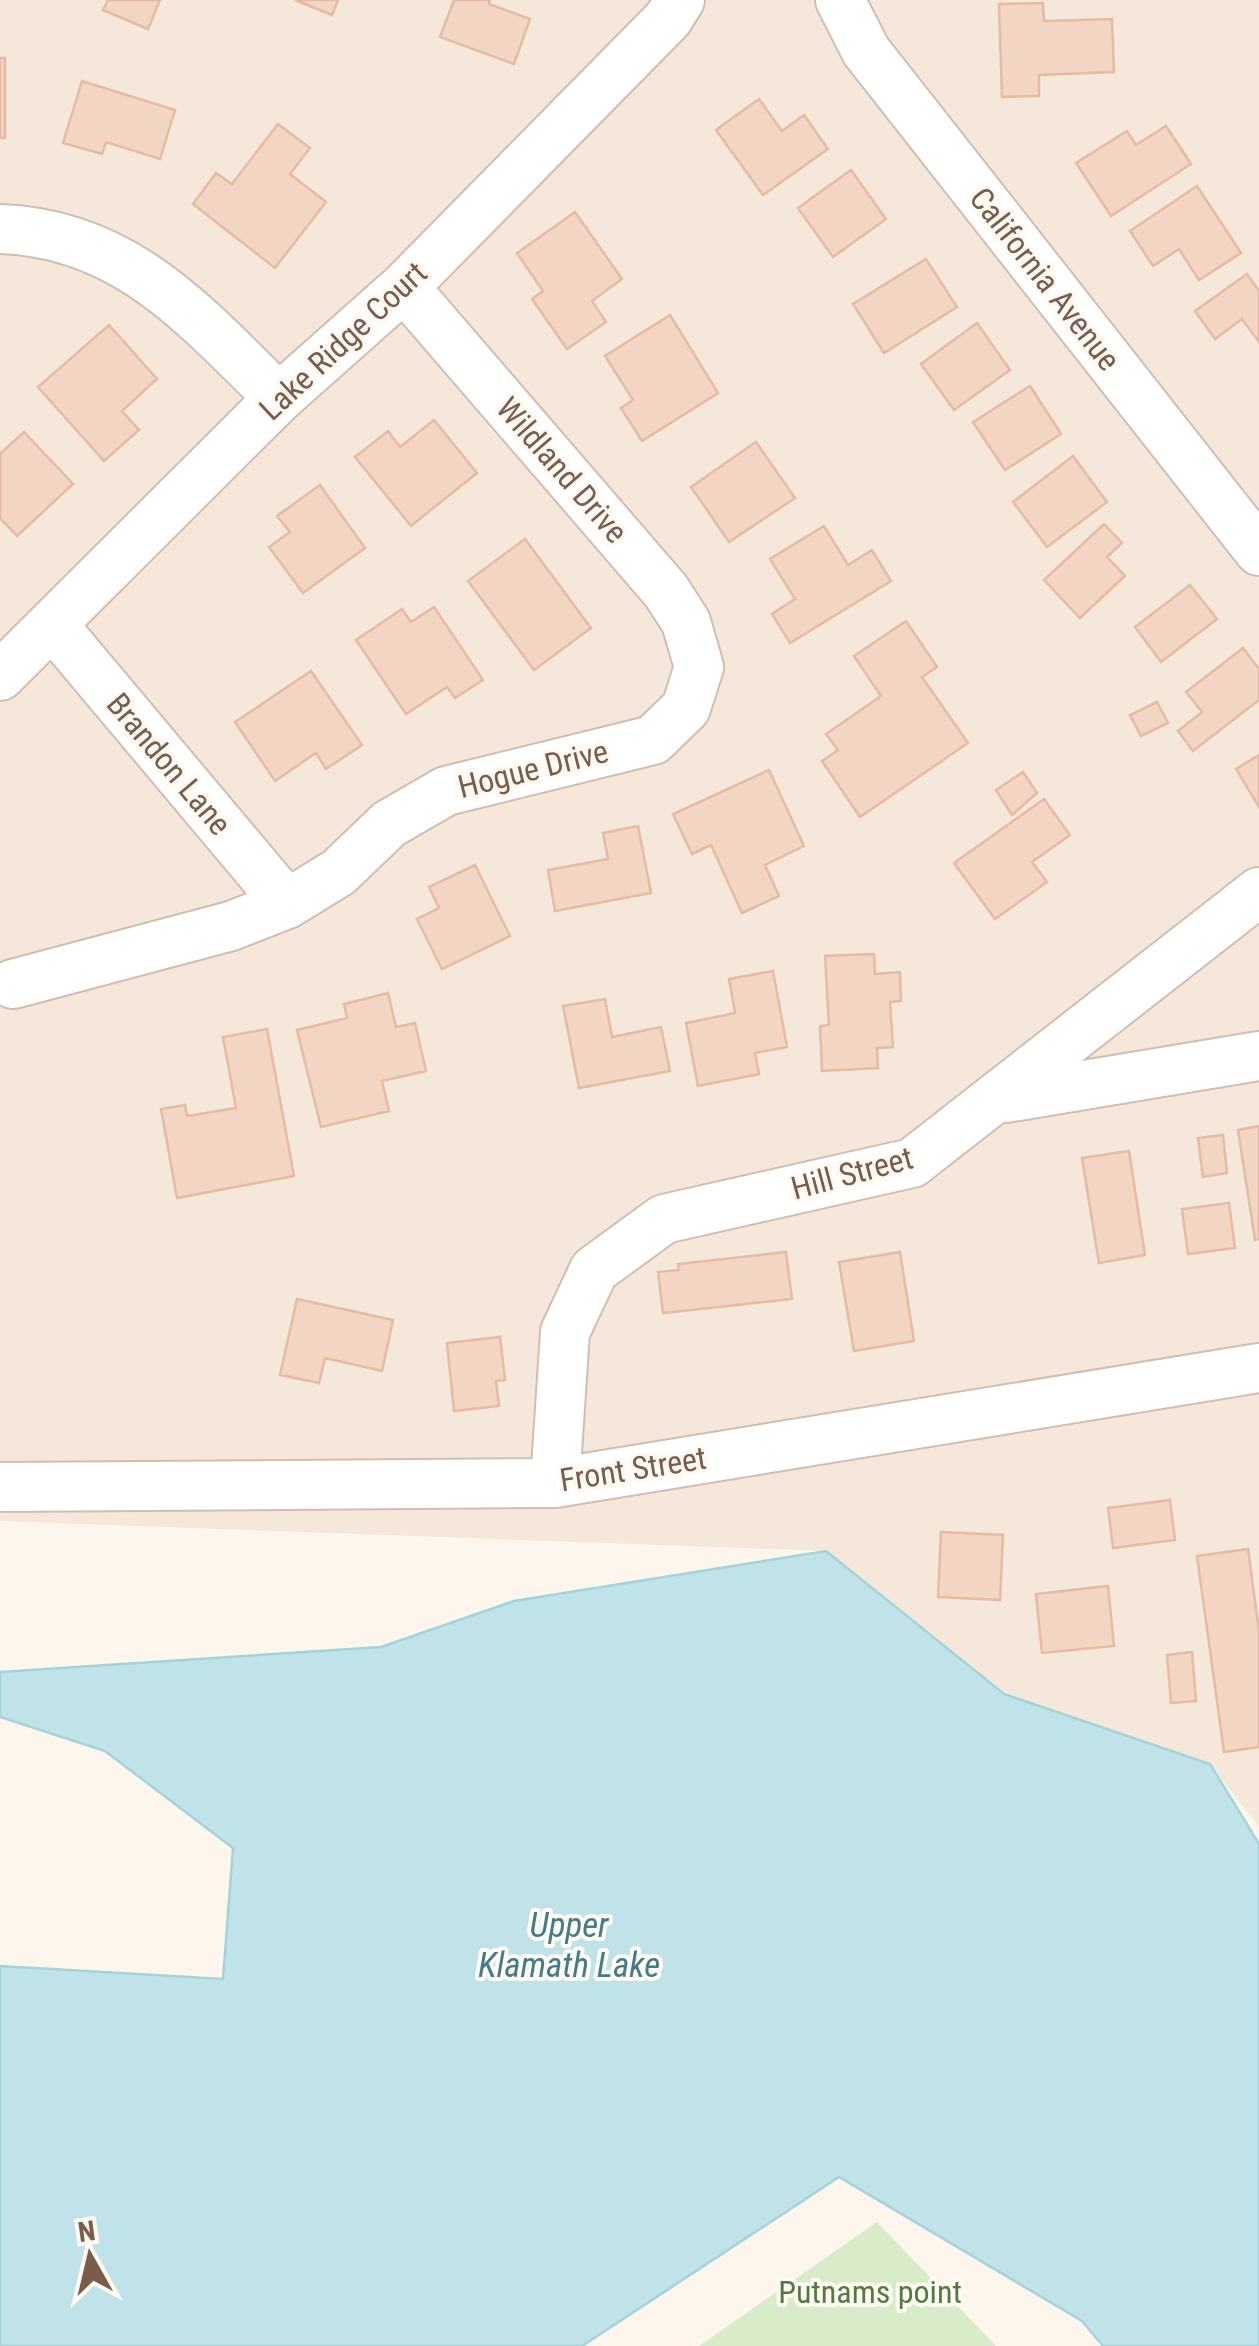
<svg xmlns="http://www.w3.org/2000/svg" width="1259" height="2346" viewBox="0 0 1259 2346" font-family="'Roboto Condensed',sans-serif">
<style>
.residential{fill:#f5e8da}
.green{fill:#d8ecc9}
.water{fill:#bfe3e8;stroke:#a5d3da;stroke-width:2.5}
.building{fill:#f3d5c3;stroke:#e6bba3;stroke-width:2.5}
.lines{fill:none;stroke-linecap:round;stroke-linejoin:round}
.minor-casing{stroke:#d1beb0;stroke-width:52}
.minor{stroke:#fff;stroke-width:48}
.labels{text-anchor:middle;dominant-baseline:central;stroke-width:8;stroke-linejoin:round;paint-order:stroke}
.street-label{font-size:32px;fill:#7a5c4d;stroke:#fffaf3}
.park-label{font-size:32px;fill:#537a41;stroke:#fffaf3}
.water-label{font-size:35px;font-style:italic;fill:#437c86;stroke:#fffaf3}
</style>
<rect width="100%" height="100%" fill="#fdf6ec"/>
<path class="residential" d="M0 0H1259V1827L1210 1764 1004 1694 826 1551 0 1521Z"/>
<path class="green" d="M877 2222 996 2346H699Z"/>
<path class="water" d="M826 1551 1004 1694 1210 1764 1259 1844V2346H1103L1082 2321 839 2177 582 2346H0V1966L223 1979 233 1848 105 1751 0 1717V1672L381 1647 514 1601Z"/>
<path class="building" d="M108 0H160L148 29 103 10Z
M295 0H338L332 15Z
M454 0H490L489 4 530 19 514 64 440 37Z
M1043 3 1044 21 1112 19 1114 72 1039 75V96L1002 97 999 4Z
M0 58H5V138H0Z
M82 81 175 110 160 159 106 142 102 154 63 143Z
M759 99 782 131 804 115 828 149 763 195 716 130Z
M278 124 310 148 290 174 326 202 275 268 193 204 216 173 232 184Z
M1166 126 1191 164 1111 216 1076 163 1127 131 1136 145Z
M851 170 886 219 833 257 798 208Z
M1197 186 1241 253 1199 280 1179 249 1153 266 1130 231Z
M575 212 622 279 592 301 606 322 567 349 532 299 543 291 517 253Z
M926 259 957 307 884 353 853 304Z
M1247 274 1259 291V342L1242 319 1215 339 1195 311Z
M670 315 718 393 642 441 621 408 633 400 605 356Z
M977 323 1010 370 954 410 921 364Z
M109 325 157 379 122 411 139 430 104 461 38 387Z
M1030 386 1061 434 1005 470 973 422Z
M434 420 477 473 411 526 355 457 388 431 400 447Z
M24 432 73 484 17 536 0 518V454Z
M756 442 795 498 729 542 691 487Z
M1073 456 1107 502 1047 547 1013 502Z
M320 485 365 548 303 593 269 547 290 532 277 516Z
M1104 524 1122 543 1107 557 1125 576 1080 618 1044 580Z
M824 526 848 565 872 550 891 581 790 643 772 614 795 599 770 559Z
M525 539 591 628 534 670 468 581Z
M1190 585 1217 619 1161 662 1135 627Z
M434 607 483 680 455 698 447 687 406 714 356 640 402 609 411 622Z
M906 621 937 667 922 677 968 743 860 817 822 761 838 750 826 734 881 696 854 656Z
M1243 648 1259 669V700L1193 751 1178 731 1202 712 1186 692Z
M311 671 362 745 326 769 316 753 275 781 235 722Z
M1157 702 1168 723 1141 736 1130 715Z
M1259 755V807L1236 769Z
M769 770 804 846 765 865 779 896 742 913 711 845 692 854 673 814Z
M1023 772 1037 793 1012 815 996 790Z
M1044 799 1070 835 1032 862 1047 882 995 919 954 863Z
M638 826 651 893 555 911 548 870 608 859 603 833Z
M475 865 510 936 442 969 417 919 439 908 429 887Z
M874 954 875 974 900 972 901 1001 890 1002 893 1047 877 1048 878 1068 822 1071 820 1026 829 1025 825 956Z
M773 971 787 1047 755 1053 759 1074 698 1086 686 1023 735 1013 729 979Z
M388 993 396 1027 415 1023 426 1071 382 1081 389 1111 321 1127 297 1030 347 1018 344 1004Z
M605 999 612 1037 661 1027 670 1071 579 1088 563 1006Z
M267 1029 294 1176 177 1198 161 1109 185 1105 187 1116 236 1108 223 1037Z
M1259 1126V1239L1255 1240 1238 1130Z
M1223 1135 1227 1173 1203 1177 1198 1138Z
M1129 1151 1145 1255 1099 1263 1082 1158Z
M1229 1203 1235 1248 1188 1254 1182 1209Z
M786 1252 792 1299 663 1313 658 1272 679 1270 678 1264Z
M900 1252 914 1341 854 1351 839 1262Z
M297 1299 393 1320 382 1371 325 1358 319 1383 280 1375Z
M500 1337 505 1380 496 1381 499 1406 454 1411 447 1343Z
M1170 1500 1175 1540 1113 1548 1108 1508Z
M941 1532 1003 1535 1000 1600 938 1597Z
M1248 1549 1259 1631V1747L1224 1752 1197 1556Z
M1108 1586 1114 1646 1042 1653 1036 1594Z
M1192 1652 1196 1701 1171 1703 1167 1655Z"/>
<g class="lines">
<defs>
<path id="minor" d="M840 0 866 51 1259 551
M0 229C126 233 196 317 279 398
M52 624 287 904
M0 676 279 398 404 287 668 19 680 0
M13 984 231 926 287 904 339 872 389 824 446 791 653 740 686 708 699 667 686 622 666 591 404 287
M1006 1098 1259 1056
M555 1483 565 1332 594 1270 664 1219 912 1163 1259 892
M0 1487 555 1483 1259 1368"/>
</defs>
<use href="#minor" class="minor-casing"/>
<use href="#minor" class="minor"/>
</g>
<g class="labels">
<g class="street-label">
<text transform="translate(1045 279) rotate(52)">California Avenue</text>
<text transform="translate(343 341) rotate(-43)">Lake Ridge Court</text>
<text transform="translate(562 470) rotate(49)">Wildland Drive</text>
<text transform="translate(169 764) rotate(50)">Brandon Lane</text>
<text transform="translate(533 769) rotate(-14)">Hogue Drive</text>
<text transform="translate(852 1173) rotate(-15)">Hill Street</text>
<text transform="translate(633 1469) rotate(-9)">Front Street</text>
</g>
<g class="park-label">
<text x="870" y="2292">Putnams point</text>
</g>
<g class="water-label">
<text x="569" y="1925">Upper<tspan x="569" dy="40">Klamath Lake</tspan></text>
</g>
</g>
<g transform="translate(90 2256) rotate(352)" stroke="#fffaf3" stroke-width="8" paint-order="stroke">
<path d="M0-8L18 38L0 25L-18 38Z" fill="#7a5c4d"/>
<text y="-15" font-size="28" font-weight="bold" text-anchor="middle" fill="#7a5c4d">N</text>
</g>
</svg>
